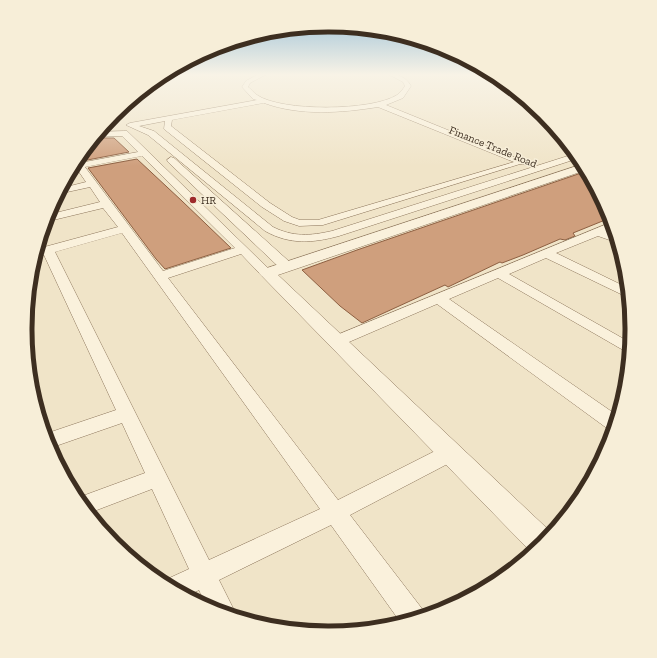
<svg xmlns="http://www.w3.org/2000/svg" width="657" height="658" viewBox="0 0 657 658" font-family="'Zilla Slab',serif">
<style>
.building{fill:#cf9f7d;stroke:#8d5f41}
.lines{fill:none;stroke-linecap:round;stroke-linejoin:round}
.minor-casing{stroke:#8d765c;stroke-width:1}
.tertiary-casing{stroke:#8d765c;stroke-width:1}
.minor{fill:#faf1dc;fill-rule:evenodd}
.tertiary{fill:#faf1dc;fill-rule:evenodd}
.poi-dot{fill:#9e2a2b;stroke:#f7eed8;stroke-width:1.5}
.labels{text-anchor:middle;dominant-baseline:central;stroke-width:3;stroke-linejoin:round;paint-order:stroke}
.far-street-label{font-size:11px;fill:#3d2e20;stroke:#f7eed8}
.far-poi-label{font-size:11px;fill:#3d2e20;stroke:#f7eed8;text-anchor:start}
.rim{fill:none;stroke:#3d2e20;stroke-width:5}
</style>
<rect width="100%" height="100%" fill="#f0e4c8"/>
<path class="building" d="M94 138H114L129 152 77 162 76 160Z
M137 159 182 201 231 248 165 269 156 259 88 168Z
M587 171 610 218 573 233 575 236 565 240 560 239 523 255 502 263 500 262 448 287 445 285 362 323 340 306 302 270 357 250Z"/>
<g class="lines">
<defs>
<path id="minor" d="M259 74H267L250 83 248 87C251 89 254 93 257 95 282 112 372 111 397 95 400 93 403 89 405 86L403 82 388 74C398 74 406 77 411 86L403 98 386 105 529 163 528 165 520 164 323 225 299 226 284 221 262 207 164 129 165 121 139 126 154 131 273 227C293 237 310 236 332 231L574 154 579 158 339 236C313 243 290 245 265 231L148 135 126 125 130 123 257 100 253 99 242 87 246 81ZM264 103C299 116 341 113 378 107L514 162 318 220H300L292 217 270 203 171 126 172 120Z
M124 131H127L273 273 267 277 262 276 241 254 168 278 338 500 443 447 450 445 457 447 460 453 457 459 350 515 423 610 425 615 401 623 331 525 219 580 235 612 233 616C211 609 209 611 199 590L187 596 164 584 165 580 189 569 152 489 89 513 77 498 145 473 122 423 50 448 45 434 116 410 44 255 35 256 37 249 118 227 103 208 45 222 47 215 100 202 90 187 58 194 62 188 86 182 77 169 71 170 74 164 138 152 122 136 95 137 99 132ZM142 156 235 248 163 271 85 167ZM122 233 320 509 209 560 55 252Z
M171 157 174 158 292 264 293 267 292 270H282L168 162 167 160Z
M612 222 614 229 607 231 616 235 618 243 598 236 556 253 628 288 629 298 546 258 509 274 631 343 630 354 498 278 449 299 618 416 613 431 608 429 437 304 342 345 337 346 332 345 329 341 332 337Z"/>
<path id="tertiary" d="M583 164 586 170 278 275 552 533 543 544 532 553 259 273 261 270Z"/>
</defs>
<use href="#minor" class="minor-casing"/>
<use href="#tertiary" class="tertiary-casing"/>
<use href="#minor" class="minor"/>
<use href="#tertiary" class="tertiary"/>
</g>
<linearGradient id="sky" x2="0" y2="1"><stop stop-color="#8fbad6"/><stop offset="0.45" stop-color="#f8f3e6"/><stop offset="1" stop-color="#f8f3e6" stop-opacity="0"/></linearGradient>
<rect width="657" height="166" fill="url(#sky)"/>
<circle class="poi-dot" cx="193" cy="200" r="4"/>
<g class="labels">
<g class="far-street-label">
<text transform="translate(493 147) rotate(22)">Finance Trade Road</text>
</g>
<g class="far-poi-label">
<text x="201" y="200">HR</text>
</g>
</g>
<path d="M0 0H657V658H0ZM328 32H329A296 296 0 0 1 625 328V330A296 296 0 0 1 329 626H328A296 296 0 0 1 32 330V328A296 296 0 0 1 328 32Z" fill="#f7eed8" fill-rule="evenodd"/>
<path class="rim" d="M328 32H329A296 296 0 0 1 625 328V330A296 296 0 0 1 329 626H328A296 296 0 0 1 32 330V328A296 296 0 0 1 328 32Z"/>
</svg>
